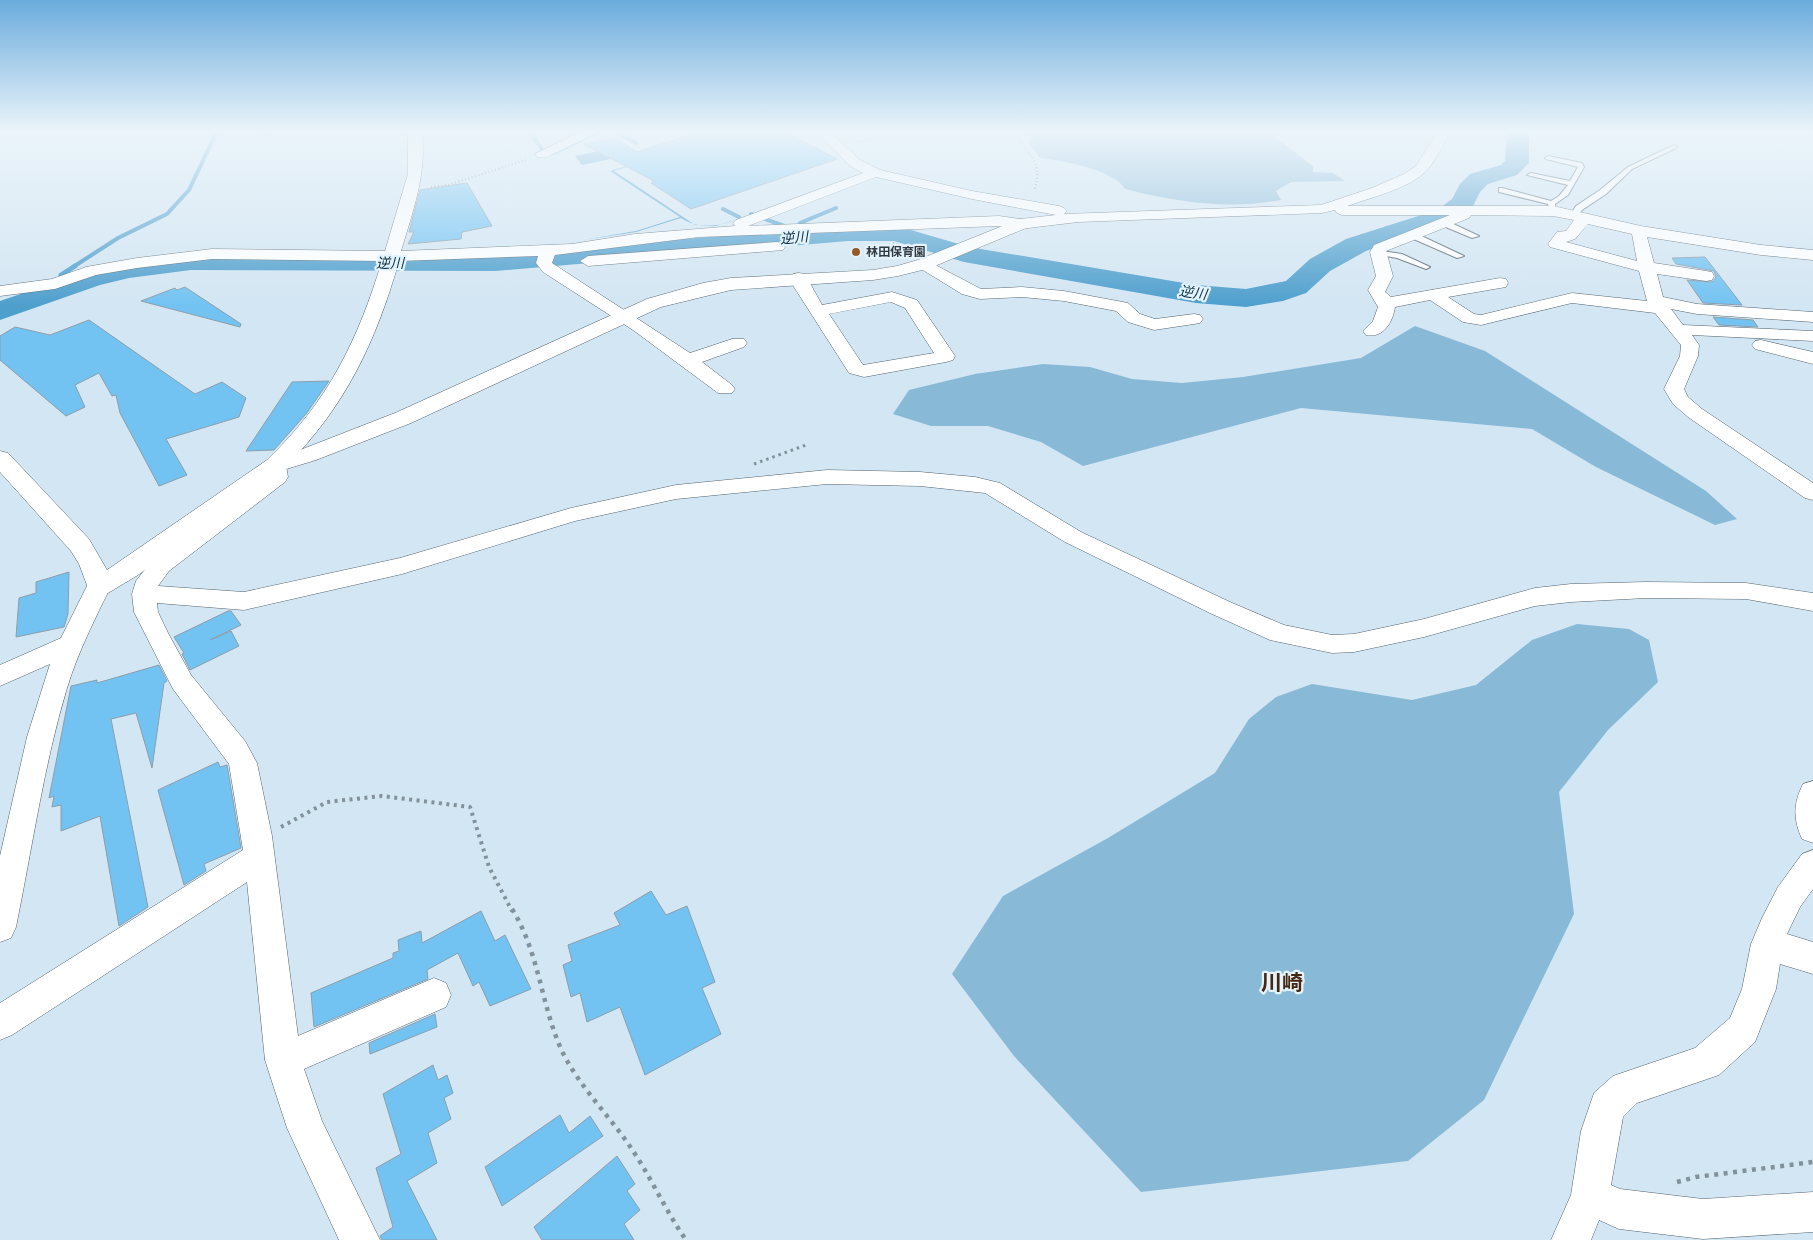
<svg xmlns="http://www.w3.org/2000/svg" width="1813" height="1240" viewBox="0 0 1813 1240" font-family="Figtree,'Noto Sans JP',sans-serif">
<style>
.green{fill:#88b9d7}
.water{fill:#4f9fcd}
.lines{fill:none;stroke-linecap:round;stroke-linejoin:round}
.stream-far1{stroke:#4f9fcd;stroke-width:4}
.stream{stroke:#4f9fcd;stroke-width:5}
.river{fill:#4f9fcd;fill-rule:evenodd}
.building{fill:#73c3f2;stroke:#8c9eaa}
.service-casing{stroke:#52636d;stroke-width:2}
.minor-casing{stroke:#52636d;stroke-width:1}
.tertiary-casing{stroke:#52636d;stroke-width:1}
.path-far3{stroke:#83919a;stroke-width:2;stroke-dasharray:1 2.5;stroke-linecap:butt}
.path-far2{stroke:#83919a;stroke-width:3;stroke-dasharray:2.5 4;stroke-linecap:butt}
.path-far1{stroke:#83919a;stroke-width:4;stroke-dasharray:3 4.5;stroke-linecap:butt}
.path{stroke:#83919a;stroke-width:4.5;stroke-dasharray:4 5.5;stroke-linecap:butt}
.service{fill:#fff;fill-rule:evenodd}
.minor{fill:#fff;fill-rule:evenodd}
.tertiary{fill:#fff;fill-rule:evenodd}
.poi-dot{fill:#995824;stroke:#e3f3fd;stroke-width:2}
.labels{text-anchor:middle;dominant-baseline:central;stroke-width:4.5;stroke-linejoin:round;paint-order:stroke}
.far-poi-label{font-size:12px;font-weight:bold;fill:#323a3f;stroke:#e3f3fd;text-anchor:start}
.far-water-label{font-size:14px;font-style:italic;fill:#092e41;stroke:#e3f3fd}
.near-quarter-label{font-size:21px;font-weight:bold;fill:#47270f;stroke:#e3f3fd}
</style>
<rect width="100%" height="100%" fill="#d3e6f3"/>
<path class="green" d="M1275 131 1276 138 1313 166V172L1333 173 1345 181 1291 182 1276 191 1281 200C1229 210 1176 202 1125 189 1115 170 1061 160 1040 158L1029 143V132Z
M1415 326 1485 351 1706 491 1737 519 1715 525 1596 467 1532 429 1301 408 1083 466 1041 442 988 426H931L893 414 909 390 975 374 1043 364 1090 367 1132 379 1182 383 1243 377 1361 358Z
M1577 624 1629 629 1649 640 1658 682 1608 730 1559 792 1574 914 1484 1100 1408 1161 1141 1192 1014 1056 952 974 1003 896 1108 838 1215 773 1249 719 1276 697 1312 684 1412 700 1476 685 1532 640Z"/>
<path class="water" d="M623 146 630 155 582 165 575 156Z
M661 156 614 171 695 225 716 226 741 218C719 226 702 231 681 218L636 232 583 240 636 231 680 217 610 171Z"/>
<g class="lines">
<path class="stream-far1" d="M529 131 543 151
M614 131 636 143
M551 154 601 131
M723 209 739 217
M751 214 787 227
M801 225 800 223 836 208
M790 232 791 241
M73 267 118 238 167 214 189 190 217 131"/>
<path class="stream" d="M61 275 75 266
M20 302 41 290"/>
<path class="river" d="M1507 131H1529V163L1517 175 1488 184 1480 192 1472 208 1455 220 1366 251 1330 271 1306 293 1283 301 1246 307 1196 303 964 262 894 241H848L495 271 191 270 129 278 100 285 0 320V301L91 270 129 262 191 254 495 255 848 225H894L969 247 1196 285 1246 289 1286 281 1310 259 1346 239 1437 210 1452 199 1460 184 1470 174 1501 165 1505 161Z"/>
</g>
<path class="building" d="M704 131H783L837 159 691 209 651 183 654 181 583 144 617 138 636 152Z
M467 183 492 226 462 232 461 239 408 244 414 232H409L420 190Z
M1705 257 1742 305 1703 303 1687 280 1712 282 1716 277 1714 271 1676 264 1672 258Z
M185 287 241 324 240 327 141 301 175 288 177 290Z
M1713 317 1753 320 1758 327 1719 325Z
M89 320 195 394 222 382 246 398 239 417 166 439 187 475 159 486 120 413 116 395 112 396 99 373 75 385 85 407 66 416 0 360V336L15 327 50 335Z
M329 381 306 414 274 450 246 451 292 382Z
M69 572 68 614 64 627 16 637 19 598 36 593V582Z
M228 611H231L241 625 210 640 231 631 239 646 190 670 182 654 184 653 174 637Z
M159 665 167 681 164 683 152 768 136 713 111 719 148 907 119 926 100 816 61 831V805L52 807 54 796 49 798 71 686 97 680V683Z
M218 762 220 767 227 765 241 848 204 864 206 871 184 885 158 790Z
M651 891 666 915 687 906 715 982 702 988 721 1034 645 1075 620 1007 587 1022 580 993 571 997 563 965 572 961 568 945 620 925 614 913Z
M481 911 495 941 505 935 531 989 490 1006 479 982 473 986 458 953 427 970 428 979 314 1027 311 993 393 958V953L399 951 398 940 421 931 422 943Z
M435 1014 437 1027 370 1054 369 1043Z
M433 1065 438 1080 447 1075 453 1093 444 1098 451 1119 428 1133 437 1163 407 1181 437 1240H382L380 1236 393 1227 376 1168 401 1154 383 1094Z
M560 1115 569 1133 590 1116 603 1136 502 1206 485 1167Z
M617 1156 635 1184 627 1191 640 1210 624 1224 634 1240H542L534 1227Z"/>
<g class="lines">
<defs>
<path id="service" d="M1674 145 1677 147 1676 148 1632 169 1606 194 1582 210 1577 217 1570 215 1576 206 1600 190 1628 167Z
M1548 156 1582 163 1584 167 1568 195 1555 204 1556 213H1550L1548 204 1499 192V188H1502L1551 201 1559 196 1568 185 1527 175 1531 173 1570 181 1578 167 1546 159 1545 158Z
M1441 221H1447L1479 236 1472 238 1441 225Z
M1409 233H1415L1464 256 1457 258 1409 237Z
M1375 250 1402 254 1430 267 1426 269 1397 258 1375 254Z"/>
<path id="minor" d="M408 131H422C427 173 413 211 401 251L572 244 635 234 735 226 733 223 736 220 863 173 850 166 815 131H829L860 160 880 170 972 191 1059 206 1064 208 1067 211 1064 214 1321 205 1372 188 1404 174 1416 166 1438 131H1451C1443 144 1436 161 1426 171 1411 188 1369 198 1347 206H1553L1641 226 1761 245 1813 250V260L1761 255 1647 237 1654 263 1706 271 1712 272 1714 276 1712 280 1706 281 1657 274 1663 297 1697 304 1813 312V322L1697 314 1671 309 1683 325 1813 331V341L1692 335 1699 345 1698 356 1684 389 1688 397 1702 409 1813 483V500L1805 498 1688 417 1673 404 1664 389 1680 356 1681 345 1655 313 1572 303 1481 325 1463 322 1430 300 1395 307C1393 322 1383 339 1366 335L1363 331 1373 321 1378 307 1368 290 1376 276 1370 252 1374 245 1450 215H1342L1337 213 1335 210 1322 213 1078 222 1020 229 999 226 699 237 555 255 552 263 690 353 732 339H744L747 343 744 347 702 362 732 385 735 389 732 393H718L633 330 543 272 536 263 538 256 399 261C376 341 346 406 286 466L288 477 285 482 169 571 158 586 244 592 400 558 571 508 676 485 827 470 920 472 975 477 1000 483 1081 532 1230 602 1284 625 1332 635 1354 634 1424 619 1535 588 1571 584 1646 582 1746 583 1813 593V611L1746 599 1646 598 1571 602 1535 606 1424 637 1354 652 1332 653 1270 640 1212 614 1065 542 985 493 920 486 827 484 676 499 575 521 402 574 244 610 157 603 158 612 168 633 191 675 245 741 257 763 272 836 298 1036 434 978 446 983 451 995 446 1007 304 1069 322 1121 380 1240H339L287 1128 265 1060 247 882 12 1035 0 1040V1003L243 850 229 764 173 689 134 612 132 594 136 581 153 559 266 475 264 465 267 460C328 402 358 340 382 261L212 259 137 268 96 275 55 289 0 296V286L52 279 86 267 137 258 212 249 385 251 408 174ZM876 177 972 199 1056 215 1020 219 999 216 748 226ZM1471 215 1553 216 1574 220 1566 231 1557 232 1548 244 1550 247 1639 271 1647 301 1572 293 1481 315 1474 314 1448 297 1506 287 1508 283 1506 279 1500 278 1391 297 1385 292 1393 276 1386 251 1469 218ZM1588 224 1632 234 1637 261 1566 242 1575 239Z
M582 131H600L547 157H537L535 154Z
M777 242 783 244 785 247 783 250 588 266 580 261 588 256Z
M924 259 981 289 1022 287 1064 291 1128 303 1140 314 1155 319 1194 314 1200 315 1203 319 1200 323 1194 324 1154 330 1128 322 1116 311 1064 301 1022 297 980 299 962 294 918 267 916 264 918 261Z
M799 273 805 274 822 305 892 292 917 300 955 356 953 360 946 362 864 377 849 373 794 287 791 278 793 274ZM891 302 905 308 934 353 863 365 829 314Z
M1761 340 1813 352V364L1755 349 1752 345 1755 341Z
M99 578 108 580 111 586C95 619 78 652 67 688 44 764 32 849 16 927L11 938 0 942V856L27 737 50 664 0 686V665L61 638 90 580Z
M1813 781V843L1802 839C1793 819 1793 804 1803 784Z
M1813 850V889L1800 907 1787 934 1813 942V974L1780 964 1776 989 1755 1042 1719 1075 1637 1103 1623 1117 1611 1185 1620 1189 1703 1199 1813 1192V1232L1703 1239 1619 1229 1599 1220 1591 1240H1551L1571 1195 1581 1131 1594 1093 1613 1076 1695 1048 1730 1018 1742 989 1751 944 1762 918 1778 887 1802 854Z"/>
<path id="tertiary" d="M1020 219 1026 220 1028 224 1026 228 930 268 898 276 873 280 731 290 661 307 411 423 316 460 283 470 231 505 138 575 108 593 99 595 90 593 79 564 71 551 0 472V451L8 453 89 539 107 570 267 460 300 450 395 413 647 299 703 283 731 278 873 270 897 266 918 260Z"/>
</defs>
<use href="#service" class="service-casing"/>
<use href="#minor" class="minor-casing"/>
<use href="#tertiary" class="tertiary-casing"/>
<path class="path-far3" d="M526 131 535 143
M1016 131C1026 158 1045 158 1034 191
M244 139 283 131
M858 142 871 139 884 131
M431 187 448 185 526 160
M893 243 914 249"/>
<path class="path-far2" d="M754 464 806 445"/>
<path class="path-far1" d="M281 827 327 802 382 796 470 807 489 867 512 911"/>
<path class="path" d="M512 909C539 952 541 1004 561 1049 578 1085 607 1113 629 1145 650 1175 665 1210 686 1240
M1677 1182 1696 1177 1813 1162"/>
<use href="#service" class="service"/>
<use href="#minor" class="minor"/>
<use href="#tertiary" class="tertiary"/>
</g>
<linearGradient id="sky" x2="0" y2="1"><stop stop-color="#6bacdd"/><stop offset="0.43" stop-color="#ebf4fa"/><stop offset="1" stop-color="#ebf4fa" stop-opacity="0"/></linearGradient>
<rect width="1813" height="305" fill="url(#sky)"/>
<circle class="poi-dot" cx="856" cy="252" r="5"/>
<g class="labels">
<g class="far-poi-label">
<text x="866" y="252">林田保育園</text>
</g>
<g class="far-water-label">
<text transform="translate(794 238) rotate(-5)">逆川</text>
<text x="390" y="263">逆川</text>
<text transform="translate(1193 293) rotate(8)">逆川</text>
</g>
<g class="near-quarter-label">
<text x="1282" y="982">川崎</text>
</g>
</g>
</svg>
